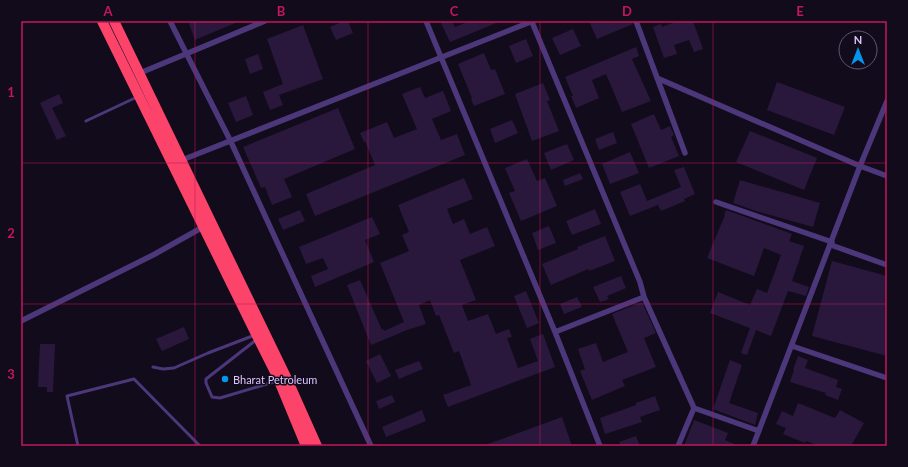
<svg xmlns="http://www.w3.org/2000/svg" width="908" height="467" viewBox="0 0 908 467" font-family="Lato,sans-serif">
<style>
.building{fill:#29183c}
.lines{fill:none;stroke-linecap:round;stroke-linejoin:round}
.lane{stroke:#4b377a;stroke-width:3}
.street{stroke:#4b377a;stroke-width:5.5}
.highway{stroke:#fc446a;stroke-width:10}
.grid{fill:none;stroke:#c2185b;stroke-width:1;stroke-opacity:0.55}
.poi-dot{fill:#0496ec;stroke:#120b1b;stroke-width:1.5}
.labels{text-anchor:middle;dominant-baseline:central;stroke-width:3;stroke-linejoin:round;paint-order:stroke}
.poi-label{font-size:11px;fill:#dcc6fe;stroke:#120b1b;text-anchor:start}
.neatline{fill:none;stroke:#c2185b;stroke-width:1.5}
.grid-label{font-size:13px;text-anchor:middle;font-weight:bold;fill:#c2185b}
</style>
<rect width="100%" height="100%" fill="#120b1b"/>
<path class="building" d="M188 21H240L195 40Z
M344 21H348L353 33 336 40 330 27Z
M440 21H452L455 27 470 21H501L450 42Z
M589 21H632L633 24 597 39Z
M678 21H693L703 49 694 52 689 40 674 45 677 54 664 58 653 27 661 24 662 27Z
M303 25 323 79 279 95 283 105 270 110 263 92 283 84 267 39Z
M573 29 581 46 560 55 552 38Z
M526 39 533 56 516 63 509 46Z
M636 47 639 56 632 59 651 101 622 112 606 74 592 80 599 98 576 108 571 96H573L565 77Z
M484 53 491 70 495 69 505 94 474 106 471 99 472 98 458 64Z
M258 54 263 69 250 74 245 59Z
M777 82 845 107 834 135 767 110Z
M543 83 550 100 547 101 559 131 532 141 515 94Z
M420 87 425 98 443 91 451 111 432 119 441 140 457 134 465 155 315 216 306 194 375 165 365 141 364 142 360 133 387 122 394 138 417 129 402 94Z
M59 94 63 103 52 108 66 136 57 140 40 103Z
M246 96 253 115 236 122 228 103Z
M338 108 355 149 284 179 292 197 272 205 265 187 261 188 243 147Z
M654 114 661 130 670 126 674 135 671 137 679 156 649 168 631 124Z
M512 120 518 133 495 143 490 129Z
M750 131 817 158 804 190 736 162Z
M613 132 617 143 599 150 595 139Z
M567 144 574 160 551 170 544 153Z
M630 152 639 173 610 184 602 164Z
M527 159 537 181 545 178 557 206 521 221 509 193 515 191 505 168Z
M684 167 695 194 684 199 685 201 661 211 658 205 630 216 620 192 640 184 647 201 681 187 674 170Z
M580 173 583 179 565 186 563 180Z
M464 178 473 199 447 209 453 224 464 219 470 234 487 227 495 246 460 260 476 300 462 305 468 321 488 314 496 334 509 329 512 337 507 338 518 368 538 361 530 339 543 334 555 367 448 407 443 395 471 385 459 351 454 353 439 315 436 316 430 300 419 305 426 324 407 330 371 345 347 285 360 280 382 330 384 329V331L404 322 380 263 409 251 402 235 409 232 398 205Z
M740 180 820 203 813 227 756 211 733 203Z
M595 209 601 224 572 235 566 221Z
M300 210 305 221 283 230 278 219Z
M726 210 792 234 789 241 804 246 792 281 809 287 806 296 788 291 771 336 756 330 747 355 741 353 750 328 710 313 718 292 750 305 757 289 767 293 781 255 764 248 754 276 707 258 725 215H724Z
M372 217 380 234 365 240 374 262 315 287 311 276 328 269 323 258 306 264 299 247Z
M549 226 556 243 538 250 532 233Z
M605 236 615 261 589 271 588 269 551 285 542 264 578 249 577 247Z
M832 261 887 276V356L812 336Z
M621 276 626 288 607 296 609 299 600 302 593 287Z
M526 291 539 323 527 328 514 296Z
M577 297 582 307 564 314 560 304Z
M642 302 656 333 644 338 656 367 622 380 625 386 592 400 580 371 585 369 578 349 596 343 603 362 628 352 612 314Z
M184 327 189 339 162 351 156 339Z
M40 344H55L53 392H47V387H38Z
M380 354 391 376 377 383 366 361Z
M798 356 808 360 805 368 838 380 836 387 842 389 838 400 825 395 826 393 790 382 794 370H793Z
M730 360 742 365 729 403 758 413 755 425 713 409Z
M419 361 423 369 399 379 395 370Z
M392 395 395 402 379 409 376 401Z
M655 396 660 410 640 417 642 422 605 434 600 418 636 405V403Z
M798 403 835 418 840 410 864 423 851 446H819L806 441 805 443 783 434 786 428 776 424 782 411 793 416Z
M422 410 426 421 386 437 382 427Z
M562 417 572 446H485V445Z
M694 420 728 433 725 440 739 446H684Z
M636 436 640 446H621L619 442Z"/>
<g class="lines">
<path class="lane" d="M86 121 137 97
M256 340 206 379V383L212 397 220 398 277 381
M153 367 163 369 174 368 208 353 255 335
M78 446 67 396 134 379 200 446"/>
<path class="street" d="M170 21 231 142 371 446
M426 21 555 332 600 446
M636 21 685 153
M532 22 640 282 644 297 555 332
M140 73 265 21
M657 78 860 166 887 176
M182 160 533 21
M716 202 832 242
M831 245 887 265
M644 297 694 408
M21 321 155 254 203 227
M792 346 887 378
M678 446 694 408 759 431
M753 446 860 166 887 101"/>
<path class="highway" d="M102 21 256 334 277 376 306 446
M114 21 288 381 317 446"/>
</g>
<path class="grid" d="M195 21V446M368 21V446M540 21V446M713 21V446M21 163H887M21 304H887"/>
<circle class="poi-dot" cx="225" cy="379" r="4"/>
<g class="labels">
<g class="poi-label">
<text x="233" y="379">Bharat Petroleum</text>
</g>
</g>
<rect width="908" height="467" fill="none" stroke="#120b1b" stroke-width="44"/>
<g transform="translate(858 50)"><circle r="19" fill="#120b1b" stroke="#635676"/>
<path d="M0-3L7 15L0 10L-7 15Z" fill="#0496ec"/>
<text y="-6" font-size="11" font-weight="bold" text-anchor="middle" fill="#dcc6fe">N</text>
</g>
<rect x="22" y="22" width="864" height="423" class="neatline"/>
<g class="grid-label">
<text x="108" y="16">A</text>
<text x="281" y="16">B</text>
<text x="454" y="16">C</text>
<text x="627" y="16">D</text>
<text x="800" y="16">E</text>
<text x="11" y="97">1</text>
<text x="11" y="238">2</text>
<text x="11" y="379">3</text>
</g>
</svg>
